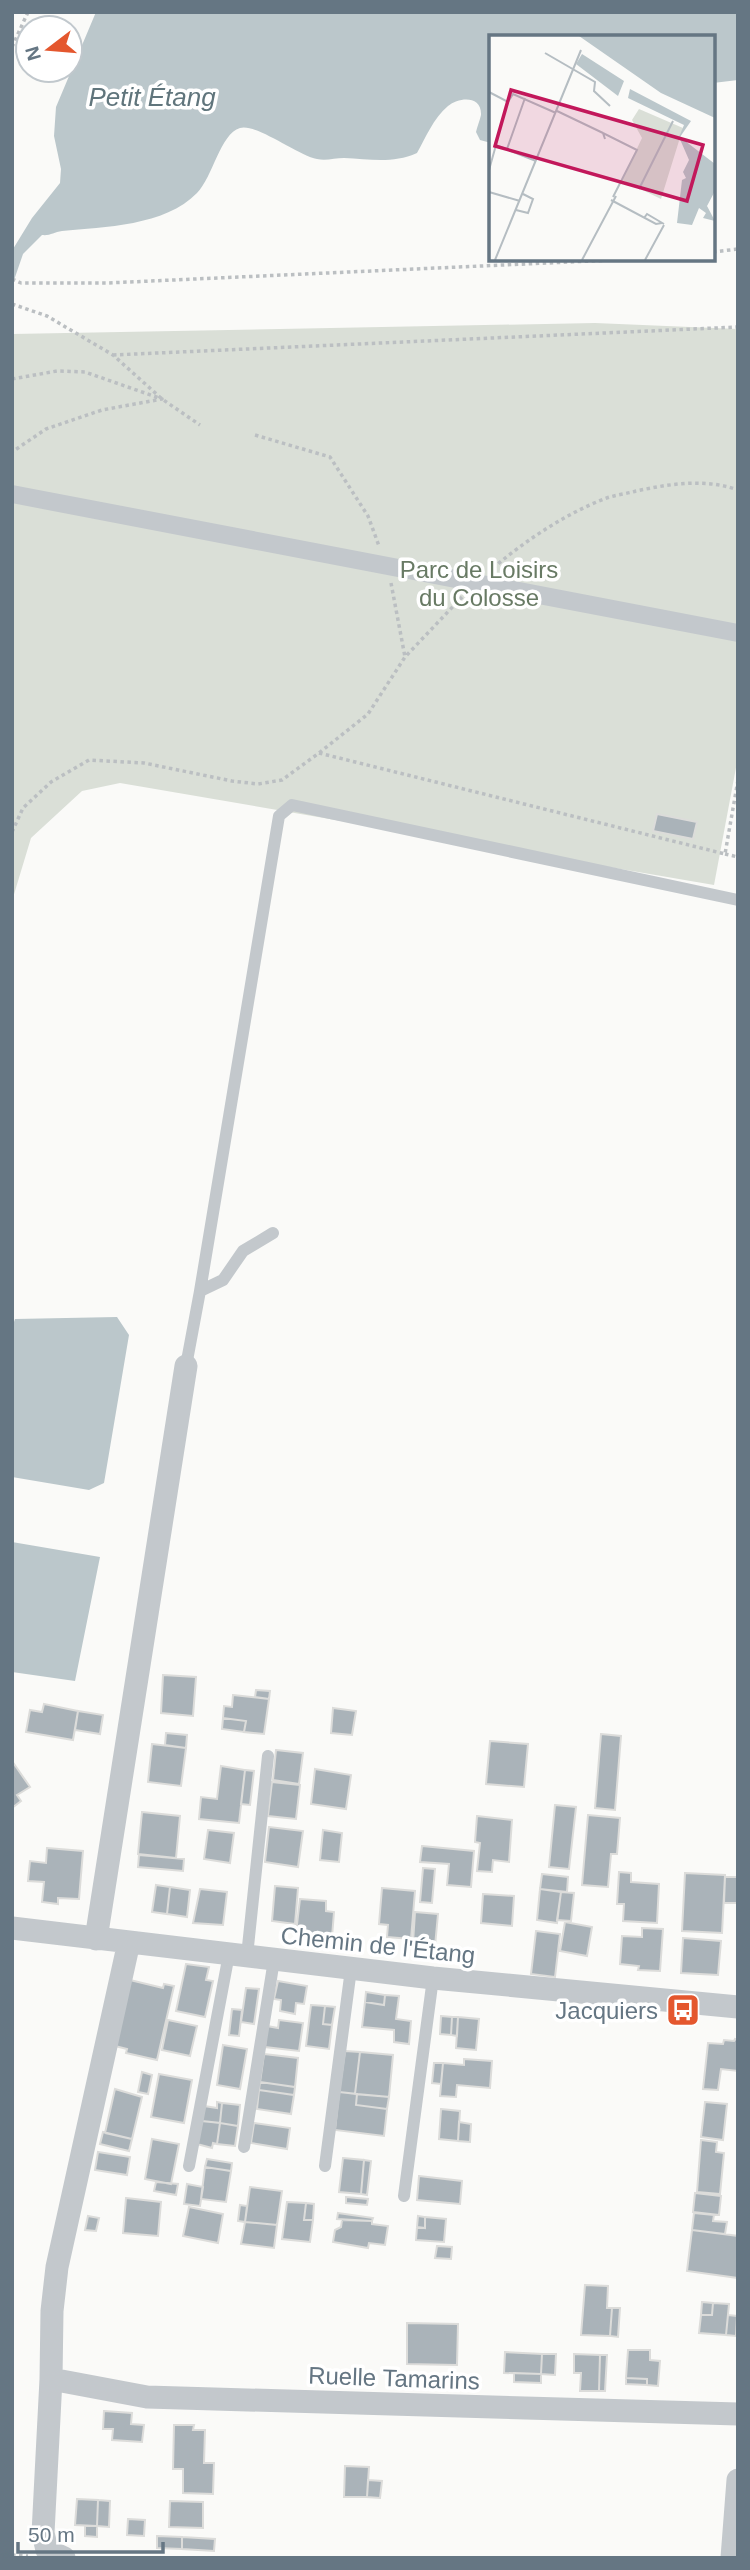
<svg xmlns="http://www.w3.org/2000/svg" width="750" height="2570" viewBox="0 0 750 2570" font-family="Arial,sans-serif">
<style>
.green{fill:#dadfd7}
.water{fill:#bbc7cb}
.building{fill:#aab3b9;stroke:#dcdcda;stroke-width:2}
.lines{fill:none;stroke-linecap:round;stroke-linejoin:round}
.path{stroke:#bbbfc2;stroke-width:3.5;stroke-dasharray:3.5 3.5;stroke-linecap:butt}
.service{stroke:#c3c8cc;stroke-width:12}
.pedestrian{stroke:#c3c8cc;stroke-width:18}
.minor{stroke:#c3c8cc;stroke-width:23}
.labels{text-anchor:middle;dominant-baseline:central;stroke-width:7;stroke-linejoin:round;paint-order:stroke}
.park-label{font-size:24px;fill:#687a64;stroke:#fff}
.street-label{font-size:24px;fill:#657683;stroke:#fff}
.poi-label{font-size:24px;fill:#657683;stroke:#fff;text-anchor:end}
.water-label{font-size:26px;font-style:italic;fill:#60757c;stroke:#fff}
.inset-road{fill:none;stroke:#b5bdc2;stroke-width:2}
.view{fill:#c2185b;fill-opacity:0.15;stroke:#c2185b;stroke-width:3.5}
.inset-edge{fill:none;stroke:#657683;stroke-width:3.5}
</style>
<rect width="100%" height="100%" fill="#fafaf8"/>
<path class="green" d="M595 323 738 329V757L714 885 120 783 82 791 31 838 12 901V334Z"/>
<path class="water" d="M96 12H738V80L713 83V37H491V143L480 140 476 132C477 127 480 120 481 115 482 95 459 97 448 106 433 119 426 137 417 153 392 164 370 159 344 158 335 158 326 161 317 159 297 155 256 123 240 128 220 134 213 177 197 193 165 226 104 227 62 231 54 232 50 236 42 235L23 254 12 286 13 249 32 218 60 183 61 169 54 136 56 107Z
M117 1317 129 1335 104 1483 89 1490 12 1477V1328L15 1319Z
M12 1542 100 1557 75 1681 12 1672Z"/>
<path class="building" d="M657 814 697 822 693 839 653 831Z
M163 1675 196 1677 193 1716 161 1713Z
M256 1690 270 1691 269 1699 255 1697Z
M233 1695 269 1699 264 1734 244 1732 246 1721 223 1718 224 1706 232 1707Z
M44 1704 78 1711 73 1740 26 1732 30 1710 42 1712Z
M333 1708 356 1711 352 1735 331 1733Z
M78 1711 103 1715 100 1734 75 1730Z
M223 1718 246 1721 244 1732 222 1729Z
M166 1733 187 1735 186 1748 165 1745Z
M601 1734 621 1736 615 1810 595 1808Z
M490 1741 528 1744 524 1787 486 1784Z
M152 1744 186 1748 181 1786 148 1782Z
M276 1750 303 1753 299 1784 273 1780Z
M12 1761 30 1787 17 1795 21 1801 12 1808Z
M221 1766 245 1770 239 1823 199 1819 201 1797 217 1799Z
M315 1769 351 1775 346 1809 311 1804Z
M245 1770 254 1771 250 1805 241 1804Z
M272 1782 300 1785 296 1819 268 1816Z
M555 1805 576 1807 569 1869 549 1867Z
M142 1812 180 1816 176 1858 138 1854Z
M588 1815 620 1818 617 1854H611L608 1887 582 1885Z
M477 1816 512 1820 509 1862 493 1860 492 1872 477 1871 480 1843 475 1842Z
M269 1827 303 1831 298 1867 265 1862Z
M208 1830 234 1833 230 1863 204 1859Z
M323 1830 342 1833 339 1862 320 1860Z
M422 1846 474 1851 471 1887 447 1885 449 1864 420 1862Z
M47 1848 83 1851 79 1899 58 1898V1904L42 1902 44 1882 28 1881 30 1861 46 1863Z
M139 1855 184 1859 183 1871 138 1867Z
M423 1868 435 1869 432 1903 420 1902Z
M619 1872 631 1873V1882L659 1884 657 1923 623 1921 624 1904H617Z
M685 1873 725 1875 722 1933 682 1931Z
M542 1874 568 1877 567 1892 540 1889Z
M725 1877H738V1903H724Z
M156 1885 170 1887 167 1914 152 1912Z
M275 1886 298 1888 295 1924 272 1921Z
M170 1887 190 1890 187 1917 167 1914Z
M382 1888 415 1891 411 1939 387 1937 388 1925 379 1924Z
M200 1889 227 1892 223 1925 193 1923Z
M540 1889 561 1892 557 1923 537 1920Z
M561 1892 574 1893 571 1921 557 1920Z
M483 1894 514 1896 512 1926 481 1923Z
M300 1899 326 1901V1911L334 1912 332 1937 296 1933Z
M415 1912 438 1914 435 1946 413 1943Z
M565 1922 592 1927 587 1956 560 1951Z
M642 1928 663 1929 660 1971 638 1970 639 1966 620 1964 622 1936 642 1937Z
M536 1931 560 1934 555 1977 531 1974Z
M683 1938 721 1941 718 1975 681 1973Z
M186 1964 209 1967 206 1980 213 1981 205 2017 176 2011Z
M130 1980 163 1988 164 1984 174 1986 157 2060 126 2053 127 2049 115 2046Z
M278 1981 307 1986 304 2004 296 2003 295 2014 280 2011 281 2000 274 1999Z
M246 1988 259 1989 254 2024 241 2022Z
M366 1992 385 1995 384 2005 365 2002Z
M385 1995 399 1996 396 2019 411 2021 409 2044 394 2042V2030L362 2027 365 2002 384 2005Z
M311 2005 325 2006 323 2024 332 2025 329 2049 306 2046Z
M325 2006 335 2007 332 2025 323 2024Z
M232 2009 242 2010 239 2036 229 2035Z
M441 2016 452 2017 451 2035 440 2034Z
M452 2017H458L457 2036 451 2035Z
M458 2017 479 2019 476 2050 456 2048Z
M168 2020 197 2026 190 2056 162 2050Z
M279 2020 303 2023 299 2051 265 2047 267 2026 278 2028Z
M735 2039 738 2040V2071L721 2069 718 2090 703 2089 708 2043 723 2044 724 2040 734 2041Z
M223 2045 247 2049 240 2089 217 2085Z
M345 2051 360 2052 355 2094 339 2092Z
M360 2052 393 2055 389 2097 355 2094Z
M264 2054 298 2058 295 2087 260 2082Z
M464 2059 492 2061 490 2088 457 2085 456 2097 440 2096 443 2063 464 2065Z
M434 2063H443L441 2084 432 2083Z
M142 2072 152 2075 148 2094 138 2092Z
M159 2074 192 2080 184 2123 151 2117Z
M260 2082 295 2087 294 2095 259 2090Z
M115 2089 142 2097 132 2139 105 2133Z
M259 2090 294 2095 291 2114 257 2109Z
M339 2092 357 2094 356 2105 387 2109 384 2136 335 2130Z
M357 2094 389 2097 387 2109 356 2105Z
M217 2102 222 2103 220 2123 202 2121 204 2106 217 2108Z
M705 2102 727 2104 723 2140 701 2137Z
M222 2103 240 2105 238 2126 220 2123Z
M441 2109 460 2111 458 2141 439 2139Z
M202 2121 220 2123 217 2144 213 2143 212 2148 197 2144Z
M459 2122 471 2124 470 2142 458 2141Z
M220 2123 238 2126 235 2146 217 2144Z
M254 2123 290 2128 287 2149 251 2143Z
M103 2132 132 2139 129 2151 100 2144Z
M152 2139 179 2144 171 2184 145 2179Z
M701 2140 717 2142 716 2152 724 2153 720 2194 697 2192Z
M98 2152 130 2157 127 2175 95 2170Z
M343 2158 364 2160 361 2194 339 2192Z
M207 2159 232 2163 231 2171 205 2167Z
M364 2160 371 2161 367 2195 361 2194Z
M205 2167 231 2171 226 2202 201 2199Z
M419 2176 462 2181 460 2204 417 2200Z
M156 2182 178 2184 176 2195 154 2191Z
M187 2184 203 2187 200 2206 184 2204Z
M250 2187 282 2191 277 2225 245 2222Z
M695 2193 721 2196 719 2215 693 2212Z
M346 2197 368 2199 367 2205 346 2203Z
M126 2198 161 2202 158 2236 123 2233Z
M287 2202 306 2203 304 2220H313L310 2242 282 2239Z
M306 2203 314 2204 313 2220H304Z
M240 2205 247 2206 245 2222 238 2221Z
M189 2207 223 2214 218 2243 183 2236Z
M338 2213 373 2218 372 2221 337 2219Z
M694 2213 714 2215 713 2221 727 2222 725 2234 692 2230Z
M88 2216 99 2218 96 2231 85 2230Z
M418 2216 425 2217V2228L417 2227Z
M425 2217 446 2219 444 2242 416 2240 417 2227 425 2228Z
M342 2220 372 2221V2224L388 2226 385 2245 369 2243 368 2248 333 2242 335 2230 341 2227Z
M245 2222 277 2225 274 2248 241 2244Z
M692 2230 738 2236V2278L687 2271Z
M437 2246 452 2247 451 2259 435 2258Z
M585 2285 608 2286 607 2308H612L610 2336 581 2335Z
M702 2302 713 2303 712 2315H701Z
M713 2303 729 2304 726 2335 699 2333 701 2315H712Z
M612 2308H620L618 2337 610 2336Z
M728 2315 737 2316 736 2336 726 2335Z
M407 2323 458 2324 457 2365 407 2364Z
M628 2350H650V2360L660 2361 658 2386 647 2385V2379L626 2378Z
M505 2352 542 2354 541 2374 504 2373Z
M542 2354H556L555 2375 541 2374Z
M574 2354 600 2355 599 2391H580L581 2373H574Z
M600 2355H607L605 2391H599Z
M514 2373 541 2374V2383L514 2382Z
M626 2378 647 2379V2385L626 2384Z
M104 2411 132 2413 131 2424 144 2425 142 2442 112 2440 113 2429H103Z
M174 2425H194L193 2430H205L204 2463H214L213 2494 183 2493V2469H173Z
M345 2466 369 2467 367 2497H344Z
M368 2480 382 2481 380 2498 367 2497Z
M77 2499 98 2500 97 2526 75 2525Z
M98 2500 110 2501 109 2527 97 2526Z
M170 2501 203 2502V2528L169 2527Z
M128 2519 145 2520 144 2536 127 2535Z
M85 2526H97V2537L85 2536Z
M157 2536 182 2537V2549L157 2548Z
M182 2537 215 2539 214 2551 182 2549Z"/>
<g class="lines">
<path class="path" d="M12 47 28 12
M713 252 738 249
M12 279 21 283H107L635 259
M12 304 47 316 113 355 162 399 200 425
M113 355 738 327
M12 379 57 371 85 372 162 399 102 410 46 429 12 452
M255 435 330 457 368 516 379 546
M493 568C525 541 565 514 604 499 614 495 626 494 636 491 670 484 704 478 738 490
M391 583 405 657
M319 753 725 854 738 780
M12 832 23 808 51 782 89 760 144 763 232 781 258 784 282 780 319 753 368 714 405 657 462 597
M725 854 738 857
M12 2555 28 2556"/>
<path class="service" d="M273 1233 243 1251 223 1280 200 1291 279 816 292 805 738 900
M186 1366 200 1291
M247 1956 268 1756
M244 2147 274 1960
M189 2166 229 1954
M325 2166 351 1969
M404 2196 433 1978"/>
<path class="pedestrian" d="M12 494 738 633"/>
<path class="minor" d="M12 1928 433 1978 738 2007
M96 1939 186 1366
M51 2379 147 2397 738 2414
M64 2558 47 2550 43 2533 51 2379 52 2311 57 2267 129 1942
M732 2558 738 2480"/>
</g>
<defs>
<symbol id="bus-square" viewBox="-11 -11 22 22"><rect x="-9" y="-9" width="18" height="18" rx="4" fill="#e4572e" stroke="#fff"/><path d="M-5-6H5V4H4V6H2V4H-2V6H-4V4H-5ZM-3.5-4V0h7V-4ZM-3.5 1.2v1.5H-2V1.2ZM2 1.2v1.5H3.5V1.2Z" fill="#fff"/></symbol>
</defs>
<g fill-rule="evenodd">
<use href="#bus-square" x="664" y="1991" width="38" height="38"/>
</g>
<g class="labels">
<g class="park-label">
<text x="479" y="569">Parc de Loisirs<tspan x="479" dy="28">du Colosse</tspan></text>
</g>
<g class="street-label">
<text transform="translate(378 1945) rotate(6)">Chemin de l'Étang</text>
<text transform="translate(394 2378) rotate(2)">Ruelle Tamarins</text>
</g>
<g class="poi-label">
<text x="658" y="2010">Jacquiers</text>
</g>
<g class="water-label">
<text x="152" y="97">Petit Étang</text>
</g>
</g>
<g transform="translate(489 35)">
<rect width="226" height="226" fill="#fafaf8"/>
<path d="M150 74 194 93 172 164 133 145 153 103 143 85Z" fill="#dadfd7"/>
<path d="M90 1H226V83L172 58ZM93 19 135 46 129 61 87 29ZM141 54 202 86 191 102 226 129V156L218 171 226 186 214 183 217 178 210 173 203 190 188 188 193 145 197 143 194 137 200 125 190 102 195 90 139 63Z" fill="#bbc7cb"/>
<path class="inset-road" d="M56 18 106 47 105 56 121 71M0 57 19 67 24 59 67 78M68 76 114 98M116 104 114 98 148 115 124 162M18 114 36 63M0 135 7 110 47 126M150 154 184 86M0 157 31 166M122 165 167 189 173 188M27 175 39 178 44 164 34 159M155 183 158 179 175 189M6 225 92 15M93 225 127 161M156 225 175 190"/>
<path class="view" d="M22 55 214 110 198 166 6 111Z"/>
<rect width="226" height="226" class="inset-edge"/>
</g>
<rect width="750" height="2570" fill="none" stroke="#657683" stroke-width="28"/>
<g transform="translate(49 49) rotate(254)"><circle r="33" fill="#ffffff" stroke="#c1c8cd" stroke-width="2"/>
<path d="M0-5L12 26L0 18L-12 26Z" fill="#e4572e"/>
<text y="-10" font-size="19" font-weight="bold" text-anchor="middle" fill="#657683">N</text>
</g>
<path d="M18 2542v10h145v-10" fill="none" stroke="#657683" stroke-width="3.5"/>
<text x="28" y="2542" font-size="21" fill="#657683" stroke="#ffffff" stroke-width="5" paint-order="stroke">50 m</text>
</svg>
